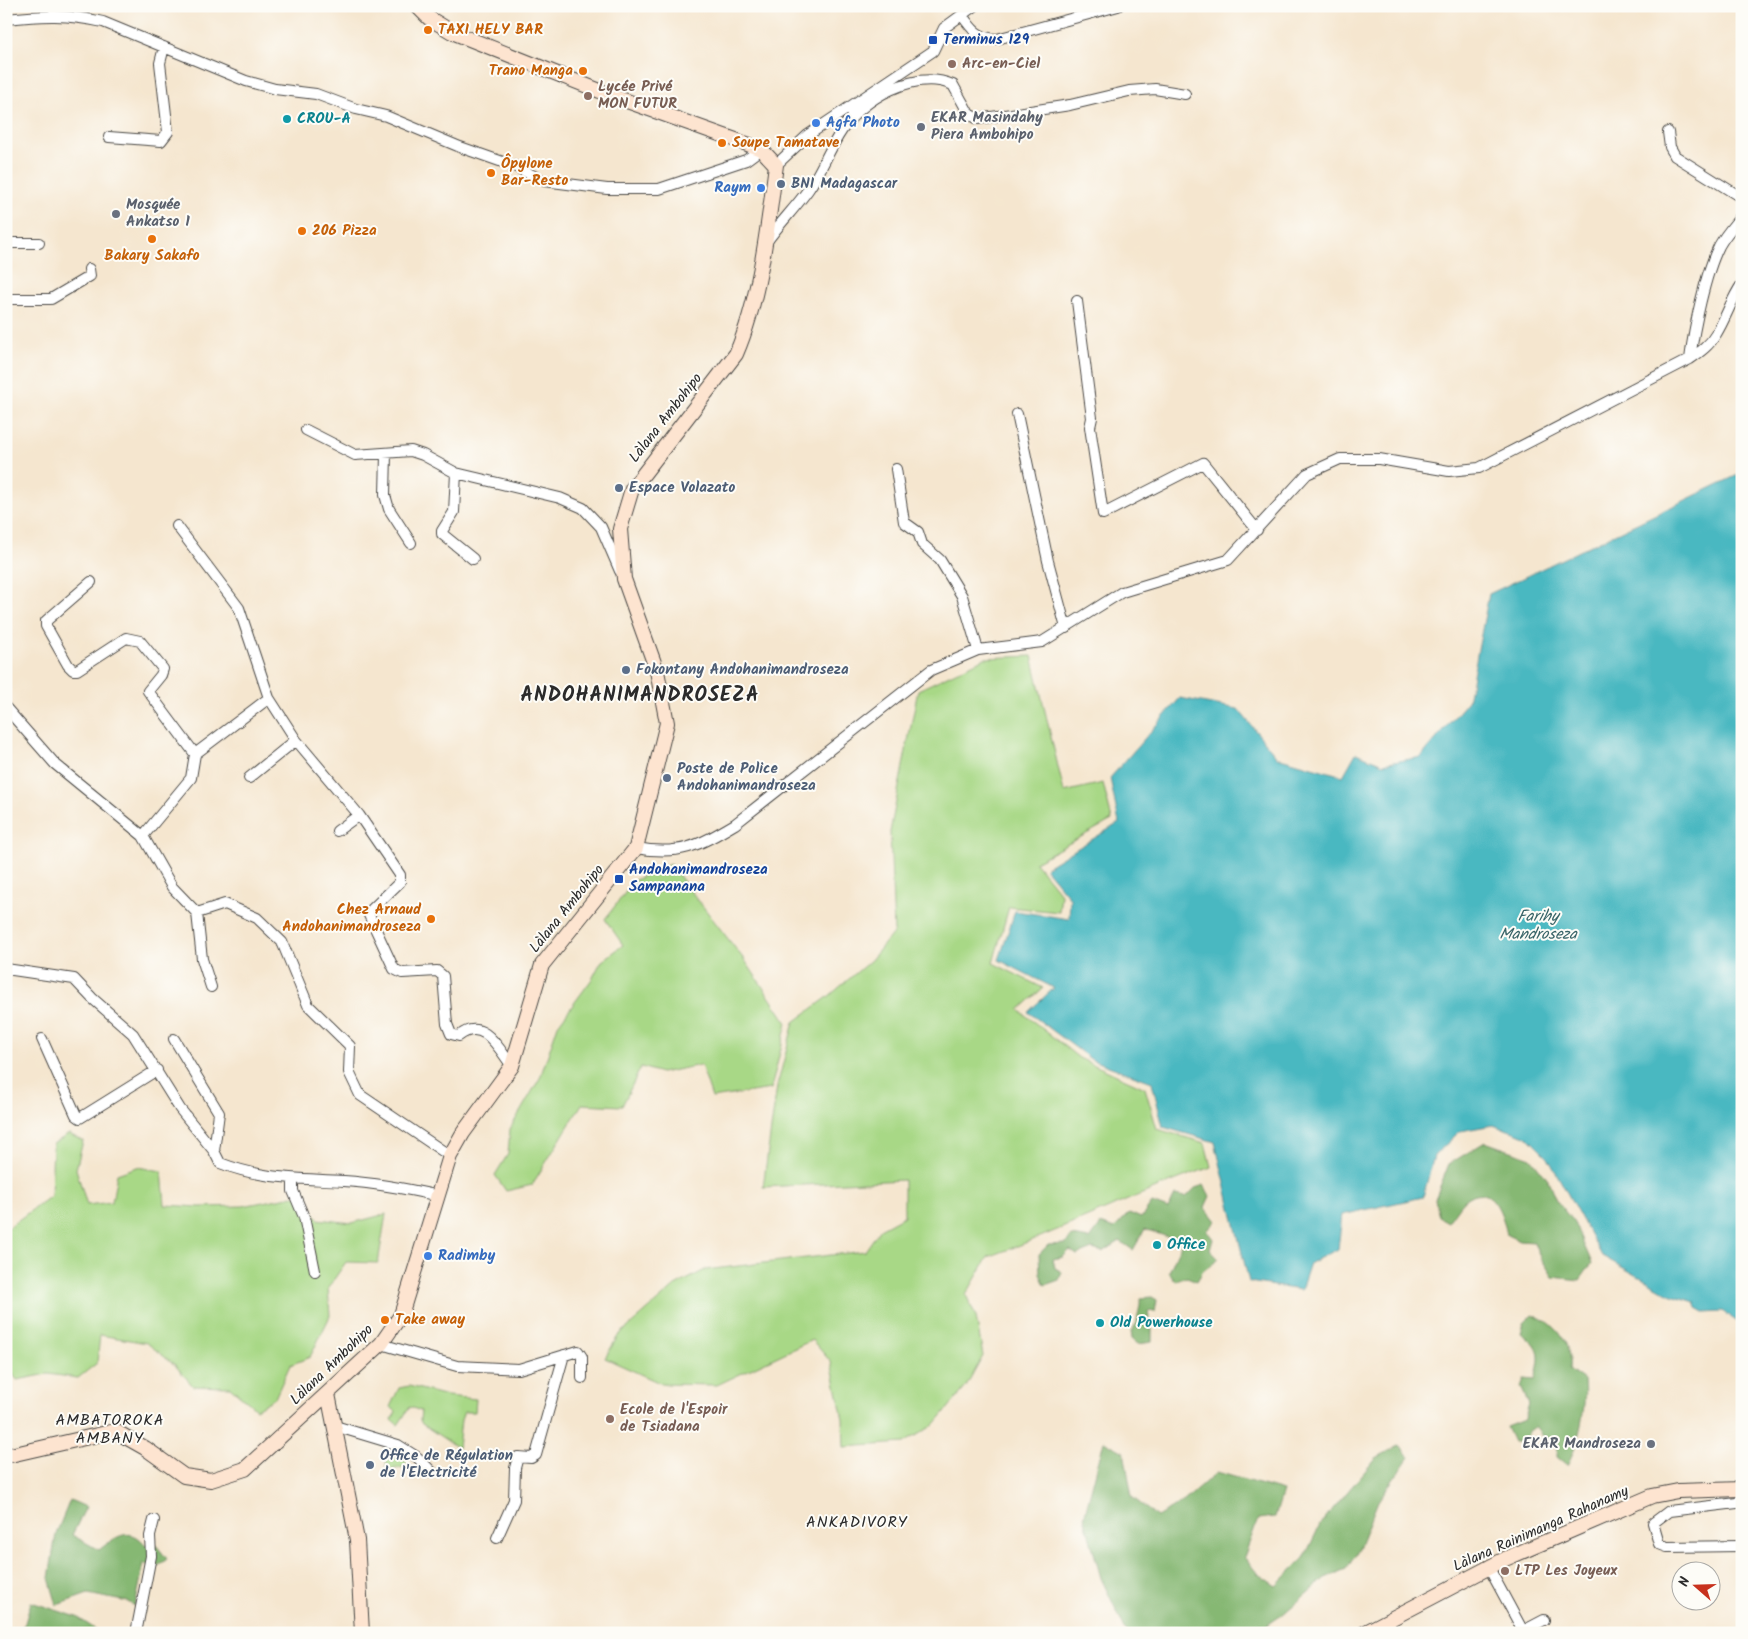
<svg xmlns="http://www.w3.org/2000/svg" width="1748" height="1639" viewBox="0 0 1748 1639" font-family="Kalam,sans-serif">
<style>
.green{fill:#a8d886;stroke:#6a8258}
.forest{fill:#86b873;stroke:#58724f}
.water{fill:#49b8c1;stroke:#3a7276}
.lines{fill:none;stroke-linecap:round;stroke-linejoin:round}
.street-casing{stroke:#494744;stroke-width:12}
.secondary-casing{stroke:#494744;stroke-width:16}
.street{stroke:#fff;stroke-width:10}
.secondary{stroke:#fde4d0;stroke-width:14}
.food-dot{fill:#e8710a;stroke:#fdfcf7;stroke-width:2}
.transit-dot{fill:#1a4fb4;stroke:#fdfcf7;stroke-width:2}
.education-dot{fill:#8d6e63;stroke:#fdfcf7;stroke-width:2}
.culture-dot{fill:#0f9aa8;stroke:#fdfcf7;stroke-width:2}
.shop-dot{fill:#3f7fe0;stroke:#fdfcf7;stroke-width:2}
.worship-dot{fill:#6b7280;stroke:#fdfcf7;stroke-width:2}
.service-dot{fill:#5c6f8a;stroke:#fdfcf7;stroke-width:2}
.labels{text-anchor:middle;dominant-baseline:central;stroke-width:4;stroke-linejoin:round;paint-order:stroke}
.food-label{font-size:15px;font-weight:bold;fill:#c56008;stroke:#fdfcf7;text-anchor:start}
.transit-label{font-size:15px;font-weight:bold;fill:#164399;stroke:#fdfcf7;text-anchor:start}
.education-label{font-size:15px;font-weight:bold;fill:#785e54;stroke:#fdfcf7;text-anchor:start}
.worship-label{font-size:15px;font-weight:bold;fill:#5b616d;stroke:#fdfcf7;text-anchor:start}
.culture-label{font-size:15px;font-weight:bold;fill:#0d838f;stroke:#fdfcf7;text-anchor:start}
.shop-label{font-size:15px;font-weight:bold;fill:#366cbe;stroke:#fdfcf7;text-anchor:start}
.service-label{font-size:15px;font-weight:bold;fill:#4e5e75;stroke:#fdfcf7;text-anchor:start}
.street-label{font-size:15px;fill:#2b2b2b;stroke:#fdfcf7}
.water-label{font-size:16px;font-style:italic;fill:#376367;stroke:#fdfcf7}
.neighbourhood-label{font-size:16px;letter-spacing:1px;fill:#2b2b2b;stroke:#fdfcf7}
.district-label{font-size:20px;font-weight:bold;letter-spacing:1px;fill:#2b2b2b;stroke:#fdfcf7}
</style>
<rect width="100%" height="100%" fill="#fdfcf7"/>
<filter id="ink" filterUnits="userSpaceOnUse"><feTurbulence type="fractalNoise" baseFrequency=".02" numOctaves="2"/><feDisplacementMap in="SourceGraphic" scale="10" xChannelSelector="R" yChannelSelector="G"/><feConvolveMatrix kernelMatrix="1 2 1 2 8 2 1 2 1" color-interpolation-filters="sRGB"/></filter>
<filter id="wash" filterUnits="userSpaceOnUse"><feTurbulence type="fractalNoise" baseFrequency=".0096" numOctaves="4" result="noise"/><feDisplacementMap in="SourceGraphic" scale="20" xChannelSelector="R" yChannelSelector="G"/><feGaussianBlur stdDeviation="1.12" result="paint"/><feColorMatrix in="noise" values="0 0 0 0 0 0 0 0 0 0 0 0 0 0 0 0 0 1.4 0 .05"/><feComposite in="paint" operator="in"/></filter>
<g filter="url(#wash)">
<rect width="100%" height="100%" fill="#f5e6cf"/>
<path class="green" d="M1032 656 1064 792 1103 783 1112 820 1035 862 1061 894 1059 912 1009 907 993 963 1043 988 1019 1010 1079 1058 1145 1088 1157 1129 1205 1143 1211 1167C1135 1194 1064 1230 988 1257L966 1295 976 1317 983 1356 966 1387 934 1425 904 1443 844 1447 843 1419 831 1362 812 1340 717 1385 662 1384 605 1358 618 1336 675 1286 705 1270 865 1251 880 1229 904 1216V1180L763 1187 777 1086 794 1022 828 997 871 960 894 932 890 832 918 690 985 658Z
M670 864 746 962 787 1023 771 1089 712 1098 701 1065 661 1073 641 1067 622 1106 582 1104 532 1185 506 1191 495 1175 508 1154 510 1129 540 1078 558 1025 592 979 601 962 623 945 605 919 635 880Z
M69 1134 83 1141 76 1169 87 1205 112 1202 117 1174 137 1167 162 1171 165 1205 200 1207 243 1206 298 1195 318 1219 352 1223 386 1214 378 1263 346 1262 328 1288 330 1316 310 1357 290 1365 275 1398 256 1409 230 1387 193 1386 175 1365 147 1343 100 1335 97 1363 78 1378 48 1374 17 1380 6 1365V1229L51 1196 53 1144Z
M409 1386 447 1396 476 1399 475 1412H464L461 1420 458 1448 422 1424 420 1420 421 1411 410 1407 398 1425 392 1420 396 1411 390 1407 399 1388Z
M387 1449 402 1456 408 1466 386 1471Z"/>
<path class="forest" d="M1485 1142 1531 1158 1548 1180 1556 1200 1574 1223 1592 1263 1580 1280 1553 1277 1539 1255 1534 1242 1520 1241 1507 1235C1504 1219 1494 1182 1469 1197 1461 1202 1454 1214 1448 1222L1439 1217 1435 1199 1449 1164Z
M1204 1185 1210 1196 1205 1207 1216 1221 1207 1231 1213 1239 1210 1250 1219 1259 1203 1271 1197 1281 1187 1277 1176 1281 1169 1272 1182 1242 1145 1229 1133 1250 1120 1241 1103 1252 1092 1249 1077 1255 1070 1250 1063 1257 1053 1259 1055 1268 1062 1272 1059 1280 1045 1285 1040 1274 1039 1254 1048 1245 1066 1244 1071 1236 1090 1239 1101 1224 1114 1229 1129 1213 1141 1218 1152 1203 1168 1209 1175 1195 1186 1197 1195 1188Z
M1152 1297 1157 1300 1155 1312 1148 1311 1149 1318 1144 1324 1152 1329V1342L1138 1344 1132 1339 1131 1331 1137 1323C1137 1314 1141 1308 1140 1298Z
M1533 1314C1557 1324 1572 1342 1569 1370L1584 1381C1587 1405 1579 1444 1567 1465L1557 1457 1558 1442 1542 1436 1535 1427 1529 1431 1525 1442H1513L1506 1427 1524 1420 1529 1404 1521 1387 1524 1379 1535 1380C1541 1355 1543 1349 1521 1333L1524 1323Z
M1104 1441 1124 1452 1132 1497 1157 1517 1184 1501 1217 1472 1283 1491 1275 1517 1258 1519 1244 1557 1258 1574 1276 1586 1304 1558 1321 1523 1376 1458 1400 1445 1409 1457 1378 1501 1359 1548 1347 1569 1325 1578 1282 1615 1255 1633H1127L1101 1578 1084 1517Z
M70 1500 86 1507 72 1535 99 1550C114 1538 131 1524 146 1546L156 1545 167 1559 154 1569 144 1563 135 1606 128 1602 88 1594 57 1605 49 1578 56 1534Z
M31 1602 77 1617 101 1633H18L25 1623Z"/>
<path class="water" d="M1742 473V1325L1722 1311 1704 1312 1697 1308 1695 1302 1672 1295 1602 1256 1548 1158 1526 1136 1493 1125 1460 1131 1434 1156 1423 1197 1342 1215 1338 1249 1310 1263 1301 1290 1249 1282 1215 1142 1163 1127 1152 1082 1092 1060 1028 1012 1054 988 999 960 1015 911 1069 919 1070 898 1045 868 1119 823 1110 778 1180 698 1238 709 1277 757 1343 776 1356 753 1383 764 1421 757 1468 701 1489 594Z"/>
</g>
<g filter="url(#ink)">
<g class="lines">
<defs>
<path id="street" d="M962 15C972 30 978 38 997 39L1118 6
M6 19C43 15 67 14 103 22L246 81 275 89 316 94 356 109 386 116 460 147 514 166 544 181 607 189H659L746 160 761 149
M1668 132 1670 147 1675 156 1742 198
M109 137 161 141 168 132 160 63 164 47
M776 165 808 135 933 51 944 28 974 6
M767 241C780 223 795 208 808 190 821 172 829 149 842 130 863 98 915 69 953 85L969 114 978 119 1070 105 1129 91 1155 89 1185 94
M6 243H39
M6 299H51L90 276 89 269
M1077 301 1092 418 1090 427 1103 514 1203 463 1257 530
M1690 359C1694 328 1705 274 1719 246 1725 235 1734 225 1742 215
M1017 414 1048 561 1066 628
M306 430 355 455 411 451 423 455 456 473 560 498 583 508 601 527 620 571
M386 454 385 495 389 509 411 543
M896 469 904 522 918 532 922 544 940 560 962 596 978 650
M456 473 454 512 442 531V534L473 559
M177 526 239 608 269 698 296 740 359 815 400 875V882L370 911 369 915 394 969 402 973 437 971 443 976 447 1024 451 1034 459 1036C483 1016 499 1049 512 1066
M91 582 46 621V626L68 665 73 670H77L126 638 140 641 163 669 161 675 148 691 195 754 269 698
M6 708 55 764 143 836 172 887 197 913 202 959 211 987
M249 778 296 740
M337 831 359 815
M143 836 191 778 195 754
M636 848C680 856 698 846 735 824L931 670 978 650 1042 642 1122 592 1228 560 1307 474 1340 459H1379L1449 471 1479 468 1690 359C1700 352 1710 345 1716 334 1726 318 1731 300 1742 284
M197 913 225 904 257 918 282 942 308 1005 350 1046 349 1072 360 1095 450 1156
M6 969 74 979 92 998 133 1034 180 1109 214 1151 220 1163C264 1180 299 1178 344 1181 376 1183 408 1189 439 1196
M42 1039 76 1115 80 1118 157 1070
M174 1039 219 1113 214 1151
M293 1180V1191L304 1217 315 1271
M381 1344 457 1366 519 1369 578 1351 582 1357V1378
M335 1426 398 1445 417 1457 432 1472
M1742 1499 1737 1503 1669 1511 1653 1523 1659 1544 1667 1547 1742 1546
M497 1538 514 1500 515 1468 518 1457 531 1458 536 1455 564 1355
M1489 1568 1523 1631 1544 1620
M136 1633 151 1556 150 1536 154 1520"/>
<path id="secondary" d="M328 1394 357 1540 362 1633
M6 1456 115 1431 145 1448 184 1476 211 1480 245 1469 381 1344 401 1315 450 1156 463 1133 512 1066 542 965 636 848 667 723 657 671 624 579 620 529 632 489 736 354C760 299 768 225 776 165L761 149 610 95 452 32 429 18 417 6
M1364 1633 1505 1559 1652 1496 1678 1491 1742 1489"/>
</defs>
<use href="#street" class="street-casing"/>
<use href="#secondary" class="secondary-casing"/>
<use href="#street" class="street"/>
<use href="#secondary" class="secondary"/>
</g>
</g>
<g class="food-dot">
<circle cx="428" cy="30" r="5"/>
<circle cx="583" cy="71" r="5"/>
<circle cx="722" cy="143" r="5"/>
<circle cx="491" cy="173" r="5"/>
<circle cx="302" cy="231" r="5"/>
<circle cx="152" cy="239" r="5"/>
<circle cx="431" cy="919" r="5"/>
<circle cx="385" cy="1320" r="5"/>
</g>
<g class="transit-dot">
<rect x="928" y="35" width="10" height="10" rx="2.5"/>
<rect x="614" y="874" width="10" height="10" rx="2.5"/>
</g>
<g class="education-dot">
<circle cx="952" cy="64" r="5"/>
<circle cx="588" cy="96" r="5"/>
<circle cx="610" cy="1419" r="5"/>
<circle cx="1505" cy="1571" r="5"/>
</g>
<g class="culture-dot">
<circle cx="287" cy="119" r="5"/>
<circle cx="1157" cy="1245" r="5"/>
<circle cx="1100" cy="1323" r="5"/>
</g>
<g class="shop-dot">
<circle cx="816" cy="123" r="5"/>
<circle cx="761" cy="188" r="5"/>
<circle cx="428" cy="1256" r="5"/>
</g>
<g class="worship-dot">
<circle cx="921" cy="127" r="5"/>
<circle cx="116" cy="214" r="5"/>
<circle cx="1651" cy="1444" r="5"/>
</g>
<g class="service-dot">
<circle cx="781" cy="184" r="5"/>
<circle cx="619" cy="488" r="5"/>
<circle cx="626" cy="670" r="5"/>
<circle cx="667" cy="778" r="5"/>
<circle cx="370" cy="1465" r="5"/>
</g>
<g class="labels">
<g class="food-label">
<text x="438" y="30">TAXI HELY BAR</text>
<text x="573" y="71" text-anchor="end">Trano Manga</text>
<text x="732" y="143">Soupe Tamatave</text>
<text x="501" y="164">Ôpylone<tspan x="501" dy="17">Bar-Resto</tspan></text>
<text x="312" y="231">206 Pizza</text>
<text x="152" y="256" text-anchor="middle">Bakary Sakafo</text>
<text x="421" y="910" text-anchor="end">Chez Arnaud<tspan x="421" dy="17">Andohanimandroseza</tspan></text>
<text x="395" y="1320">Take away</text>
</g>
<g class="transit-label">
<text x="943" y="40">Terminus 129</text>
<text x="629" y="870">Andohanimandroseza<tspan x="629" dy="17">Sampanana</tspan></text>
</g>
<g class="education-label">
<text x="962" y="64">Arc-en-Ciel</text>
<text x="598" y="87">Lycée Privé<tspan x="598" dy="17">MON FUTUR</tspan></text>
<text x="620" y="1410">Ecole de l'Espoir<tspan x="620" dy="17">de Tsiadana</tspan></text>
<text x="1515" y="1571">LTP Les Joyeux</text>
</g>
<g class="worship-label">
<text x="931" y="118">EKAR Masindahy<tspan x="931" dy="17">Piera Ambohipo</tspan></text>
<text x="126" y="205">Mosquée<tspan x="126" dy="17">Ankatso 1</tspan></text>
<text x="1641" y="1444" text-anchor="end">EKAR Mandroseza</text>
</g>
<g class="culture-label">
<text x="297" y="119">CROU-A</text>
<text x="1167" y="1245">Office</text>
<text x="1110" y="1323">Old Powerhouse</text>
</g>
<g class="shop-label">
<text x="826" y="123">Agfa Photo</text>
<text x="751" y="188" text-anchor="end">Raym</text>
<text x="438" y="1256">Radimby</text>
</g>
<g class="service-label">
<text x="791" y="184">BNI Madagascar</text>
<text x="629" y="488">Espace Volazato</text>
<text x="636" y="670">Fokontany Andohanimandroseza</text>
<text x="677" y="769">Poste de Police<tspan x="677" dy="17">Andohanimandroseza</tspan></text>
<text x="380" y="1456">Office de Régulation<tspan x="380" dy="17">de l'Electricité</tspan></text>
</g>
<g class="street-label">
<text transform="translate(666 418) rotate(-52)">Làlana Ambohipo</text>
<text transform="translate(567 909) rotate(-51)">Làlana Ambohipo</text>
<text transform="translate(332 1365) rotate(-44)">Làlana Ambohipo</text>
<text transform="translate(1541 1529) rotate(-24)">Làlana Rainimanga Rahanamy</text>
</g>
<g class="water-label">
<text x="1538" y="916">Farihy<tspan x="1538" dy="18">Mandroseza</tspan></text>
</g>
<g class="neighbourhood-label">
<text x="110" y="1420">AMBATOROKA<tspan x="110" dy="18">AMBANY</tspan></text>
<text x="857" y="1522">ANKADIVORY</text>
</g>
<g class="district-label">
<text x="640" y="696">ANDOHANIMANDROSEZA</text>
</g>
</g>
<rect width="1748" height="1639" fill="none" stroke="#fdfcf7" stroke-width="25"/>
<g transform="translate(1696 1586) rotate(290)"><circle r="24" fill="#fdfcf7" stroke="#a9a8a5"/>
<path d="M0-4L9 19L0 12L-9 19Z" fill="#c8321e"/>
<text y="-8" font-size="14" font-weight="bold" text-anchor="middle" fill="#2b2b2b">N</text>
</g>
</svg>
